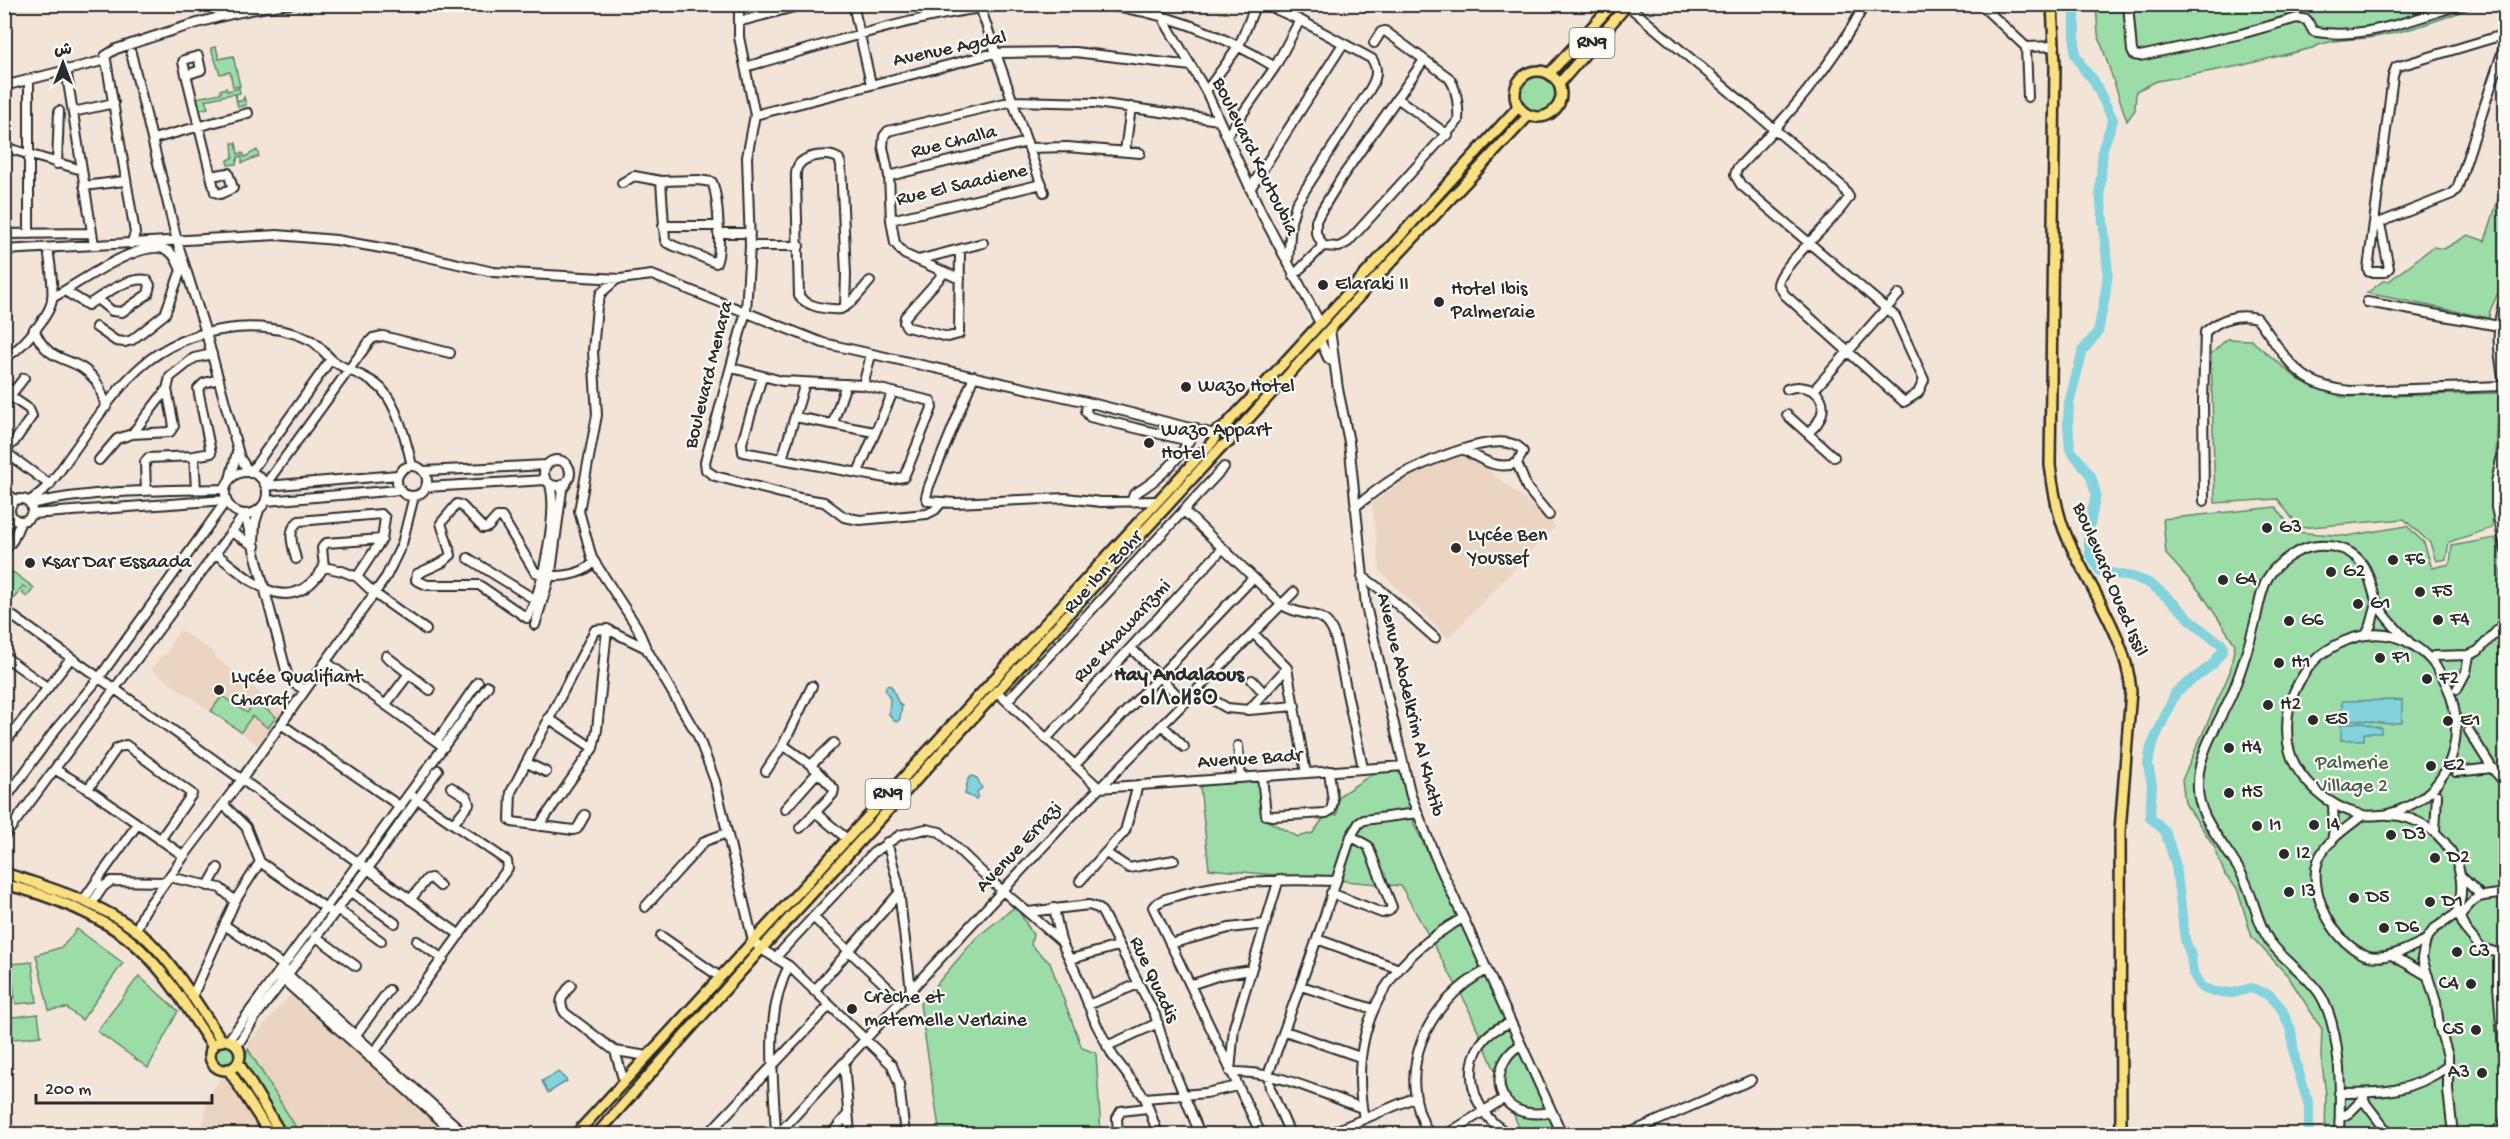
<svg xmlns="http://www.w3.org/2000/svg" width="2510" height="1139" viewBox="0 0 2510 1139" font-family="'Gochi Hand','Playpen Sans Arabic','Noto Sans Tifinagh',sans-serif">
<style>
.built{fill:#ebd4c0}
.green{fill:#9cdda7;stroke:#648469;stroke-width:1.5}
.water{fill:#82d3dd;stroke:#5f9096;stroke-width:1.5}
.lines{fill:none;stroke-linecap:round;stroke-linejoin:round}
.river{stroke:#82d3dd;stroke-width:10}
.minor-casing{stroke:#2b2b2b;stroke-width:12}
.major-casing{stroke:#2b2b2b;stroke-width:14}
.minor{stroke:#fdfcf7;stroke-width:8}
.major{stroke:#fbe080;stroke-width:9}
.poi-dot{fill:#2b2b2b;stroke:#fdfcf7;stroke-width:2}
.labels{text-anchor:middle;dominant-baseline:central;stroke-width:4.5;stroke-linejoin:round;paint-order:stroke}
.shield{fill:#fdfcf7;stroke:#6a6a68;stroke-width:1.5}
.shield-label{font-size:18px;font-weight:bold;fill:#2b2b2b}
.street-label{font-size:20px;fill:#2b2b2b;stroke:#fdfcf7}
.poi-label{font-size:20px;fill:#2b2b2b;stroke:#fdfcf7;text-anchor:start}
.park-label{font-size:20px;fill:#4d6050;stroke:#fdfcf7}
.neighbourhood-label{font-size:21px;font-weight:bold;fill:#2b2b2b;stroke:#fdfcf7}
</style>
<rect width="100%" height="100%" fill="#f2e4d7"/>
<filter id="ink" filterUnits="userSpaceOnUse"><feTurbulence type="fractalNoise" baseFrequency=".0167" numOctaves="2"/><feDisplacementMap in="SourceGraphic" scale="12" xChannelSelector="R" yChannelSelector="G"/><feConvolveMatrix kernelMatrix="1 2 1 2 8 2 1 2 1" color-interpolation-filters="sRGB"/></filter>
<g filter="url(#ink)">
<path class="built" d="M1468 453 1556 526 1448 638 1380 571 1372 503 1408 477Z
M180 630 216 654 215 657 283 711 258 745 152 670 162 655 166 654 170 648V644Z
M302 982 386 1065 472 1134H202L207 1097 221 1078 236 1067 251 1040Z"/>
<path class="green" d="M2096 5H2480C2444 18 2406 33 2367 38 2348 40 2330 39 2312 48L2239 66 2157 81 2136 91 2135 110 2127 121 2098 34Z
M216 47 219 59 233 56 240 86 233 87 230 72 220 74 211 48Z
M1519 95a18 18 0 1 1 36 0a18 18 0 1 1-36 0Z
M226 88 227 91 239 88 240 93 236 94 237 101H242L244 97 246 105 238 107 235 94H232L205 100 208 108 198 110 196 98 221 93 220 90Z
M232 143H236L238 154 243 153 245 157 257 150 259 156 242 163V156L238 157 236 164 228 165 227 161 233 157Z
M2505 178V277L2490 311 2489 318 2367 293 2383 281H2389L2433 247 2444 249 2468 235 2485 241Z
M2227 339 2251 340 2299 380 2342 397 2499 393 2492 528 2449 542 2446 559 2436 561 2430 543 2404 519 2299 528 2278 499 2215 503 2211 354Z
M2276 507 2294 532 2347 536 2407 526 2424 543 2432 568 2450 564 2452 546 2495 538 2499 549 2501 594 2506 615 2505 690 2501 696 2506 701 2505 1134H2325L2326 1094 2321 1057 2322 1029 2288 976 2252 937 2237 888 2225 875 2214 846 2185 803 2182 780 2230 672 2235 644 2202 594 2166 554 2163 519Z
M13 572 34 588 27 597 22 593 26 588 23 586 10 604 5 600V582Z
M222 696 247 713 255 701 276 717 268 728 252 716 241 732 211 711Z
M1380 769 1395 770 1403 775 1414 824 1562 1134H1522L1467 1005 1401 886 1209 869 1200 786 1260 780 1264 819 1298 837 1313 833 1325 816 1337 815 1339 796Z
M1016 906 1033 935 1031 945 1050 963 1082 1048 1096 1053 1101 1134H940L920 1004 976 938Z
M77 929 123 963 82 1020 67 1008 49 1010 36 955 62 947Z
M32 962 37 1002 16 1004 10 964Z
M139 976 178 1011 148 1068 97 1031Z
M38 1014 41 1036 5 1040V1018Z
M215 1054a10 10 0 1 1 20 0a10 10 0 1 1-20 0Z
M248 1049 300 1134H286L243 1065Z"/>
<path class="water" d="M887 685 891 686C896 693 895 701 902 706L900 719 897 722 894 721 889 714 890 699 885 689Z
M2402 700V722C2380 728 2363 715 2342 722V701Z
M2359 722 2381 728V733H2364V740H2341V725Z
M972 776 977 778 982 788 977 792 978 796 976 799 965 794 968 779Z
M559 1072 567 1081 548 1093 542 1081Z"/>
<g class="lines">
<path class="river" d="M2075 4V54L2085 71 2093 79 2113 120 2103 148 2100 191 2108 272 2105 296 2098 332 2083 350 2069 403 2068 424 2070 449 2091 476 2096 494 2088 534 2090 554 2100 571C2115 574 2136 576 2150 584 2177 601 2193 628 2222 644L2223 650 2212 665 2176 692 2151 747 2148 765 2152 785 2150 817 2165 831 2176 866 2185 940 2191 956 2193 973 2201 987 2214 992 2233 993 2251 988 2270 995 2281 1008 2291 1030 2295 1060 2309 1106V1134"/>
<defs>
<path id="minor" d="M739 4V37L755 115 747 157 750 246 746 311 705 462 706 470 715 476 800 498 824 502 844 517 860 520 927 514 935 510 941 503
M853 4 871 84
M979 4 1044 192
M1096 4C1163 11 1218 32 1275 67
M1157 4 1165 22 1206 91 1261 212 1320 323
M1264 4 1300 20 1372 59C1379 70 1376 79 1370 89L1296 204 1291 222 1288 262
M1365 4 1367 6
M1980 4 2026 47 2028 97
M2128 4 2132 51 2134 55 2140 56 2241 34 2297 18 2307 20 2313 31 2317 32C2365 40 2417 18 2462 4
M1627 5C1699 66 1771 126 1842 186L1849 197C1836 221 1782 263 1778 284L1785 295 1904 402 1918 393 1924 380 1895 316 1741 185 1735 175 1737 169C1786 118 1832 67 1865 4
M738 22 805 4
M1374 43 1381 32 1385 31 1448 77C1457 86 1459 109 1458 121L1348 242 1339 247 1323 246 1316 233V221L1320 213 1342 177 1424 60
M2026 47 2055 46
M131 53 177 241 206 333 240 458 249 472
M106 60 135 233 131 244
M745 67C832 43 929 10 1019 4
M66 69 94 245
M186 75 201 70 198 56 184 60 183 62 215 192 220 194 233 188 228 173 211 176
M29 80V234
M4 86 106 60 105 56 116 49C173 30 231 10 290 4
M1206 91 1239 46 1256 4
M1397 98 1448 135
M73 112 114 103
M755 115 995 53 1075 52 1191 66
M1227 136 1275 67 1300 20
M153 139 248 113
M4 147 82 170
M1029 148 1067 147 1140 153
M1125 151 1131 107
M57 164 59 111
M889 176 1027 142
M622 183 634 176 661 181 698 180 712 182C718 195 722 251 716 263L667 243 665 240 661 181
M84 186 124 181
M1250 189 1343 44
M891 220 1042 184
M2376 224 2452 194 2457 189 2506 41
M2380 224 2389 268 2385 272H2369L2368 269 2393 76 2396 67 2506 34
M663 226H717
M718 233H750
M4 234 92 233
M750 246H799
M4 250 277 235 336 240 415 254 493 272 620 279 652 275 823 343 1087 402 1214 434
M918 260 983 243
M945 272 905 317 904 323 907 327 948 337 959 334 960 250
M1293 276 1323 246
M617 279 601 293 597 306 593 351 597 415 579 511 592 558 637 627 646 648 698 736 715 781 753 941 761 949 789 966 892 1065 899 1084 905 1134
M960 279 904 254 895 243 891 220 889 176 883 147 884 136 888 131 1013 101 1096 103 1219 120
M65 291 88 305C103 295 128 276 147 280L150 285 148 294 122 312 112 311 97 299
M2506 297C2493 327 2500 363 2506 393
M52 298C74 287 148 231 171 253 176 257 178 264 181 270L165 314 132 340 125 342 116 341 96 327
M2367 302 2499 326
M845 307 846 274 841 165 839 159C830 152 804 155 798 166 795 171 796 177 796 181L799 296C807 307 828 310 841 309 853 303 861 291 870 281
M34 329C49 368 75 353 95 380 101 388 103 397 106 407
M1330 329 1338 389 1349 442 1366 606 1411 796 1435 856 1562 1134
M1320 340 1328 358 1334 363
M4 357C19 353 50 315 52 300 54 284 50 264 48 248
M732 368 782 381 863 385 931 401 932 408 904 477 891 479 743 452 742 443 762 377
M974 376 929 486 926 497 928 501 955 503 1066 498 1101 502 1156 501
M863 385 871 355
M4 386 13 391
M1787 389C1804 383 1827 391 1822 413 1820 422 1814 427 1808 433
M1814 390 1899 294
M1087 402 1086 412 1090 417 1189 441
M1787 415 1834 457
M795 417 874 432
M833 423 846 384
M132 434 167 389 170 377 194 358 212 354
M2506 437 2496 482V508L2506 551
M4 450 14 442 32 416 29 409 10 396 24 378
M4 451 50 485
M194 456 196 489
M782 459 805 383
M544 473a13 13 0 1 1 26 0a13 13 0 1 1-26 0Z
M99 460 117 439 132 434 170 432 174 426 167 389
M1517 463 1527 488 1549 515
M397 481a15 15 0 1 1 30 0a15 15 0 1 1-30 0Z
M424 471 547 465
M225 493a21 21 0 1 1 42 0a21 21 0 1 1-42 0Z
M858 472 893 392
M250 473 331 359
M230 479 237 452
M265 485 369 342 373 338 383 336 450 353
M550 485C558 513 542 593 527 618L479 585H427L416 580 417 574 443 562 451 555 441 523 457 504 462 506 483 528 488 527 497 517H502L535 572C553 579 581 577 594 562
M266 486 398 475
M426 487 546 480
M146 491 145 462 148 458 194 456 211 453 198 389 204 383 219 379
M4 492 16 500
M10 510a11 11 0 1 1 22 0a11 11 0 1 1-22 0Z
M266 501 400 490
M2204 501 2203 402 2205 332C2221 319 2236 313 2257 318 2287 357 2295 386 2351 391L2504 386
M28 502C49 489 60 471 73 452 117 390 145 340 227 329 254 325 288 328 312 341 320 346 325 354 332 360 345 370 362 374 376 384 396 398 407 443 412 466
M1131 502 1134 494C1159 480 1185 455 1195 428
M30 504C93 490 161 490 225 489
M1355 507C1368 497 1380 487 1393 479 1414 467 1507 423 1523 452L1517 463C1497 471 1481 459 1463 449
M1184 511 1282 605C1305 620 1325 606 1335 637L1363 768
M31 514 226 500
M245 515 287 674 293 683 305 690
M231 532 255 546
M254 542 255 523 259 510
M4 551 13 540 21 521
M215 553C251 580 289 622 324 567L342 571 357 577 374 593 426 630
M468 558 534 599
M296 559C293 545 286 531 299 521L381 514 385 518 382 539 357 577
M324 567 322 548 326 543 382 539
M1362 576 1380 589 1435 638
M4 610 460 935
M535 625 551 572 562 490 566 484
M1254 634 1287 668 1306 773
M2366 635 2371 625 2377 603
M2494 635 2506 632
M1131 648 1185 703
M4 656 48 688
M386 656 430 690
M2434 656 2469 655 2478 651 2506 621
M326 662 444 747
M1252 680 1264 693
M2457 689 2466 672 2469 655
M996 691 1099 788 1404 766
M1198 691 1227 708 1249 710 1295 706
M1008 700 1224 467
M386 704 408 675
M1249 710 1287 668
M548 718 593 748 597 730 607 629
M281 724 401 807
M4 725 13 732
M1163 726 1184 747
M2469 731 2492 768 2506 784
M1047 738 1223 548
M437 741 478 682
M4 744 71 658
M783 745 811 765 834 789 833 794 800 828
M1238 746 1241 778
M527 763 546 772
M811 765 834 743
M1075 765 1253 578
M56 770 88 789 184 856
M766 771 783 745 812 686
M2456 772 2492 768
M1262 776 1266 815 1273 816 1326 813 1331 810 1333 802 1329 771
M451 787 467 797 469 804 453 824
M88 789 117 748 126 745 192 794 160 840
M4 801 56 729 99 678 226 501
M785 809 817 773
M815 812 847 839
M2388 814C2510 780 2450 598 2345 641 2327 649 2315 657 2304 674 2289 696 2285 716 2288 743 2293 778 2328 807 2362 815 2371 817 2380 814 2389 815 2419 816 2444 834 2456 861 2463 877 2463 898 2456 914
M585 815 577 829 573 830 512 822 510 820 511 792 595 630 607 629 646 648
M2363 815C2348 827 2324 842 2318 861 2307 892 2336 948 2369 956 2388 960 2409 948 2426 940
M137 825 96 882 103 887 111 881 165 882
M539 826 593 748
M2435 831 2437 795
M4 837 244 515
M2332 841 2334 829 2333 804
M887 842 898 883 911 990
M1106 853 1129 868 1174 860
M260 862 330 911
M2460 875 2480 895
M169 877 220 888 235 901
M1279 879 1234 1027 1230 1072C1275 1070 1320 1093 1362 1108
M1080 881 1125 831 1138 785
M208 886 218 868
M351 892 395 923
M1331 893 1382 913 1389 911 1392 907 1368 846 1351 836
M410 900 427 879 431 878 440 886
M83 901 96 882
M91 905 103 887
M645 907 705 841 727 833
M1054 908 1061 941 1075 971 1096 1024 1113 1056 1145 1098 1158 1134
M337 909 381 941
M1028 912 1089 905 1098 908 1102 912 1155 1015 1166 1051 1200 1134
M813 917 901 1000
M2460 917 2465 929 2481 948 2498 953 2506 949
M226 926 284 966
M136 931 144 912 184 856 242 779 386 577 402 544 414 496
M315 936 356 966
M661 936 720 977
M1317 939 1399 969
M417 941 443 959
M1170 944 1229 928 1265 924
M2498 953V986L2506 1089
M2392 955 2428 976
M775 958 873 853 900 835 926 829 940 832 990 880 1061 941
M1071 959 1118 946
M285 972 456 1126 462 1134
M279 976 456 1134
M571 985C563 995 557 1002 565 1013L615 1051 648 1056
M1190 985 1220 975 1251 970
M1301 986 1373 1009
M814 991 899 893
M192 997 235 901 260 862 246 827 223 804
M1088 1005 1138 984
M1285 1031 1360 1057
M355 1036 389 990
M228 1041 488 686
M1521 1045C1496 1057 1490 1098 1518 1110 1529 1115 1541 1114 1552 1112
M237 1046 256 1016 367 870 438 770
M1107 1046 1158 1023
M615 1051 624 1082
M370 1058 508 868 507 861 410 794
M844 1063 850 1134
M2339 1093C2382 1093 2411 1093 2448 1066
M1145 1098 1206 1093 1238 1086
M2363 1100 2389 1134
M2340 1118 2349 1113 2364 1098
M1364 1119C1347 1029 1385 961 1463 918
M1350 1125 1353 1134
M708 1134 829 1006
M776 1134C774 1080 763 1015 789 966
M778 1134 1065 823 1294 592
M831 1134 847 1115
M1118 1134 1117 1118 1121 1111 1147 1108
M1261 1134 1153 907C1159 899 1173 897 1182 894 1233 880 1282 879 1335 881
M1290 1134 1270 1088 1268 1075 1317 939 1351 836 1359 823 1364 820 1417 813
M1328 1134 1416 1097
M1429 1134C1393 1072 1427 1001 1487 970
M1447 1134 1505 1098
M1510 1134C1463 1112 1455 1039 1511 1023
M1627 1134 1751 1080
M2339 1134C2341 1094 2342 1033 2321 996 2309 976 2286 963 2271 943 2258 926 2254 900 2245 881 2231 849 2196 821 2198 784 2198 755 2215 729 2227 704 2235 689 2240 673 2245 657 2249 644 2253 631 2256 618 2263 585 2265 569 2297 552 2318 541 2349 544 2363 565 2371 576 2372 591 2377 603 2384 617 2398 630 2409 642
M2453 1134 2448 1090V1056L2439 1026 2436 1002 2422 958 2426 940 2434 929 2456 914 2460 917C2478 891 2478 898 2506 893
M2492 1134 2504 1125 2506 1118"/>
<path id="major" d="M2052 4 2055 66 2050 465C2053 489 2057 515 2067 537 2089 588 2126 635 2131 691L2120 831 2121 1134
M1515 94a23 23 0 1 1 46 0a23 23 0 1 1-46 0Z
M1549 74 1613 4
M1559 84 1628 4
M4 873C52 888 111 906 149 941 177 968 200 1009 222 1041
M4 884C49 895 104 916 138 947 168 974 190 1013 213 1047
M210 1055a15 15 0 1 1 30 0a15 15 0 1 1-30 0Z
M238 1062 281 1134
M228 1069 270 1134
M576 1134 1214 440 1215 432 1222 429 1261 388 1519 106
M597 1134 761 949 1222 446 1229 442 1231 438 1376 278 1529 115"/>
</defs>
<use href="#minor" class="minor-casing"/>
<use href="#major" class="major-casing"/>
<use href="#minor" class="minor"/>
<use href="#major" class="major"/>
</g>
</g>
<g class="poi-dot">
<circle cx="1323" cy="285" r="6"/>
<circle cx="1439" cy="302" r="6"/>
<circle cx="1186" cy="387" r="6"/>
<circle cx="1149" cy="443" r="6"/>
<circle cx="2267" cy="528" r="6"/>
<circle cx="1456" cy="548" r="6"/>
<circle cx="2393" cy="560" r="6"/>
<circle cx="30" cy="563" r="6"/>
<circle cx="2331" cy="572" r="6"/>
<circle cx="2223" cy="580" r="6"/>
<circle cx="2420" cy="592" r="6"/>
<circle cx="2358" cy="604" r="6"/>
<circle cx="2438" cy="620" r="6"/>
<circle cx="2289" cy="621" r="6"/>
<circle cx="2380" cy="658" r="6"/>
<circle cx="2279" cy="663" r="6"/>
<circle cx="2427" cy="679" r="6"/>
<circle cx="219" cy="690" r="6"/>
<circle cx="2268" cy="705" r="6"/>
<circle cx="2313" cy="720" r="6"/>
<circle cx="2448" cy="721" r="6"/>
<circle cx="2229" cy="748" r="6"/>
<circle cx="2431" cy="766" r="6"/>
<circle cx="2229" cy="793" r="6"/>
<circle cx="2314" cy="825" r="6"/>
<circle cx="2257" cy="826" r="6"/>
<circle cx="2391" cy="835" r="6"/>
<circle cx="2284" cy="854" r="6"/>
<circle cx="2435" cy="858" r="6"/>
<circle cx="2289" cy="892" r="6"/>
<circle cx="2354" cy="898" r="6"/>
<circle cx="2430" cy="902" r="6"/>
<circle cx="2384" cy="928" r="6"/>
<circle cx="2457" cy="952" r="6"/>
<circle cx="2471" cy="984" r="6"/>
<circle cx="852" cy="1009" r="6"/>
<circle cx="2476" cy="1030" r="6"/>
<circle cx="2482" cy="1073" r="6"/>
</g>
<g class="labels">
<g class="shield">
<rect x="1569.5" y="28" width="45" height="30" rx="4.5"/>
<rect x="865.5" y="779" width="45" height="30" rx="4.5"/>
</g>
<g class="shield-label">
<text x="1592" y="43">RN9</text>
<text x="888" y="794">RN9</text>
</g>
<g class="street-label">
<text transform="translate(950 50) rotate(-12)">Avenue Agdal</text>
<text transform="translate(954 143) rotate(-14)">Rue Challa</text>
<text transform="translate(1254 157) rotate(64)">Boulevard Koutoubia</text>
<text transform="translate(962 186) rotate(-13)">Rue El Saadiene</text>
<text transform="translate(710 375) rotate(-76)">Boulevard Menara</text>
<text transform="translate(1104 573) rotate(-47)">Rue Ibn Zohr</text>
<text transform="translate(2109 580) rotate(67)">Boulevard Oued Issil</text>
<text transform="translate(1123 632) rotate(-47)">Rue Khawarizmi</text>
<text transform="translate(1409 705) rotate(76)">Avenue Abdelkrim Al Khatib</text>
<text transform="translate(1250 760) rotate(-4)">Avenue Badr</text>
<text transform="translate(1020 848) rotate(-47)">Avenue Errazi</text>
<text transform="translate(1153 980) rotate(65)">Rue Quadis</text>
</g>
<g class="poi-label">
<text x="1335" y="285">Elaraki II</text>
<text x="1451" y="290">Hotel Ibis<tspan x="1451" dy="23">Palmeraie</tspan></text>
<text x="1198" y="387">Wazo Hotel</text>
<text x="1161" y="431">Wazo Appart<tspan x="1161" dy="23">Hotel</tspan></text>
<text x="2279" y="528">G3</text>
<text x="1468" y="536">Lycée Ben<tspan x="1468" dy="23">Youssef</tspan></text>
<text x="2405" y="560">F6</text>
<text x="42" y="563">Ksar Dar Essaada</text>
<text x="2343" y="572">G2</text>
<text x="2235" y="580">G4</text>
<text x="2432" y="592">F5</text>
<text x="2370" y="604">G1</text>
<text x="2450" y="620">F4</text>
<text x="2301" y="621">G6</text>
<text x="2392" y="658">F1</text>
<text x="2291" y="663">H1</text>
<text x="231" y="678">Lycée Qualifiant<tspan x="231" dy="23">Charaf</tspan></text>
<text x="2439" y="679">F2</text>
<text x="2280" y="705">H2</text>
<text x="2325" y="720">E5</text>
<text x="2460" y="721">E1</text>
<text x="2241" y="748">H4</text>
<text x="2443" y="766">E2</text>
<text x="2241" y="793">H5</text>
<text x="2326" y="825">I4</text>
<text x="2269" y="826">I1</text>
<text x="2403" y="835">D3</text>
<text x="2296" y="854">I2</text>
<text x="2447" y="858">D2</text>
<text x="2301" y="892">I3</text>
<text x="2366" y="898">D5</text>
<text x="2442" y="902">D1</text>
<text x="2396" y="928">D6</text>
<text x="2469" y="952">C3</text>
<text x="2459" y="984" text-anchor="end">C4</text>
<text x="864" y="998">Crèche et<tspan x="864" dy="23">maternelle Verlaine</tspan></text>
<text x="2464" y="1030" text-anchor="end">C5</text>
<text x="2470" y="1073" text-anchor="end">A3</text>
</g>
<g class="park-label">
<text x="2352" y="764">Palmerie<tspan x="2352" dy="23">Village 2</tspan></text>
</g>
<g class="neighbourhood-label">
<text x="1179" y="676">Hay Andalaous<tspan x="1179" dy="24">ⴰⵏⴷⴰⵍⵓⵙ</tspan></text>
</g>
</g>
<rect width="2510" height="1139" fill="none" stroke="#fdfcf7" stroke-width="24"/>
<rect x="12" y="12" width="2486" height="1115" fill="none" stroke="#2b2b2b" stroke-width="2" filter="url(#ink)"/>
<g transform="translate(63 63)" stroke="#fdfcf7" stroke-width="4.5" paint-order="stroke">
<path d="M0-4.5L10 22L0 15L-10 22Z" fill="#2b2b2b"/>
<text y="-9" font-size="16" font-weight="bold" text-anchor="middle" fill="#2b2b2b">ش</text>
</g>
<path d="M36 1094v9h176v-9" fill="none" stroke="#2b2b2b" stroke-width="3"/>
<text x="45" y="1094" font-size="18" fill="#2b2b2b" stroke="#fdfcf7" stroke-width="4.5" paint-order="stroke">200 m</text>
</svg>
